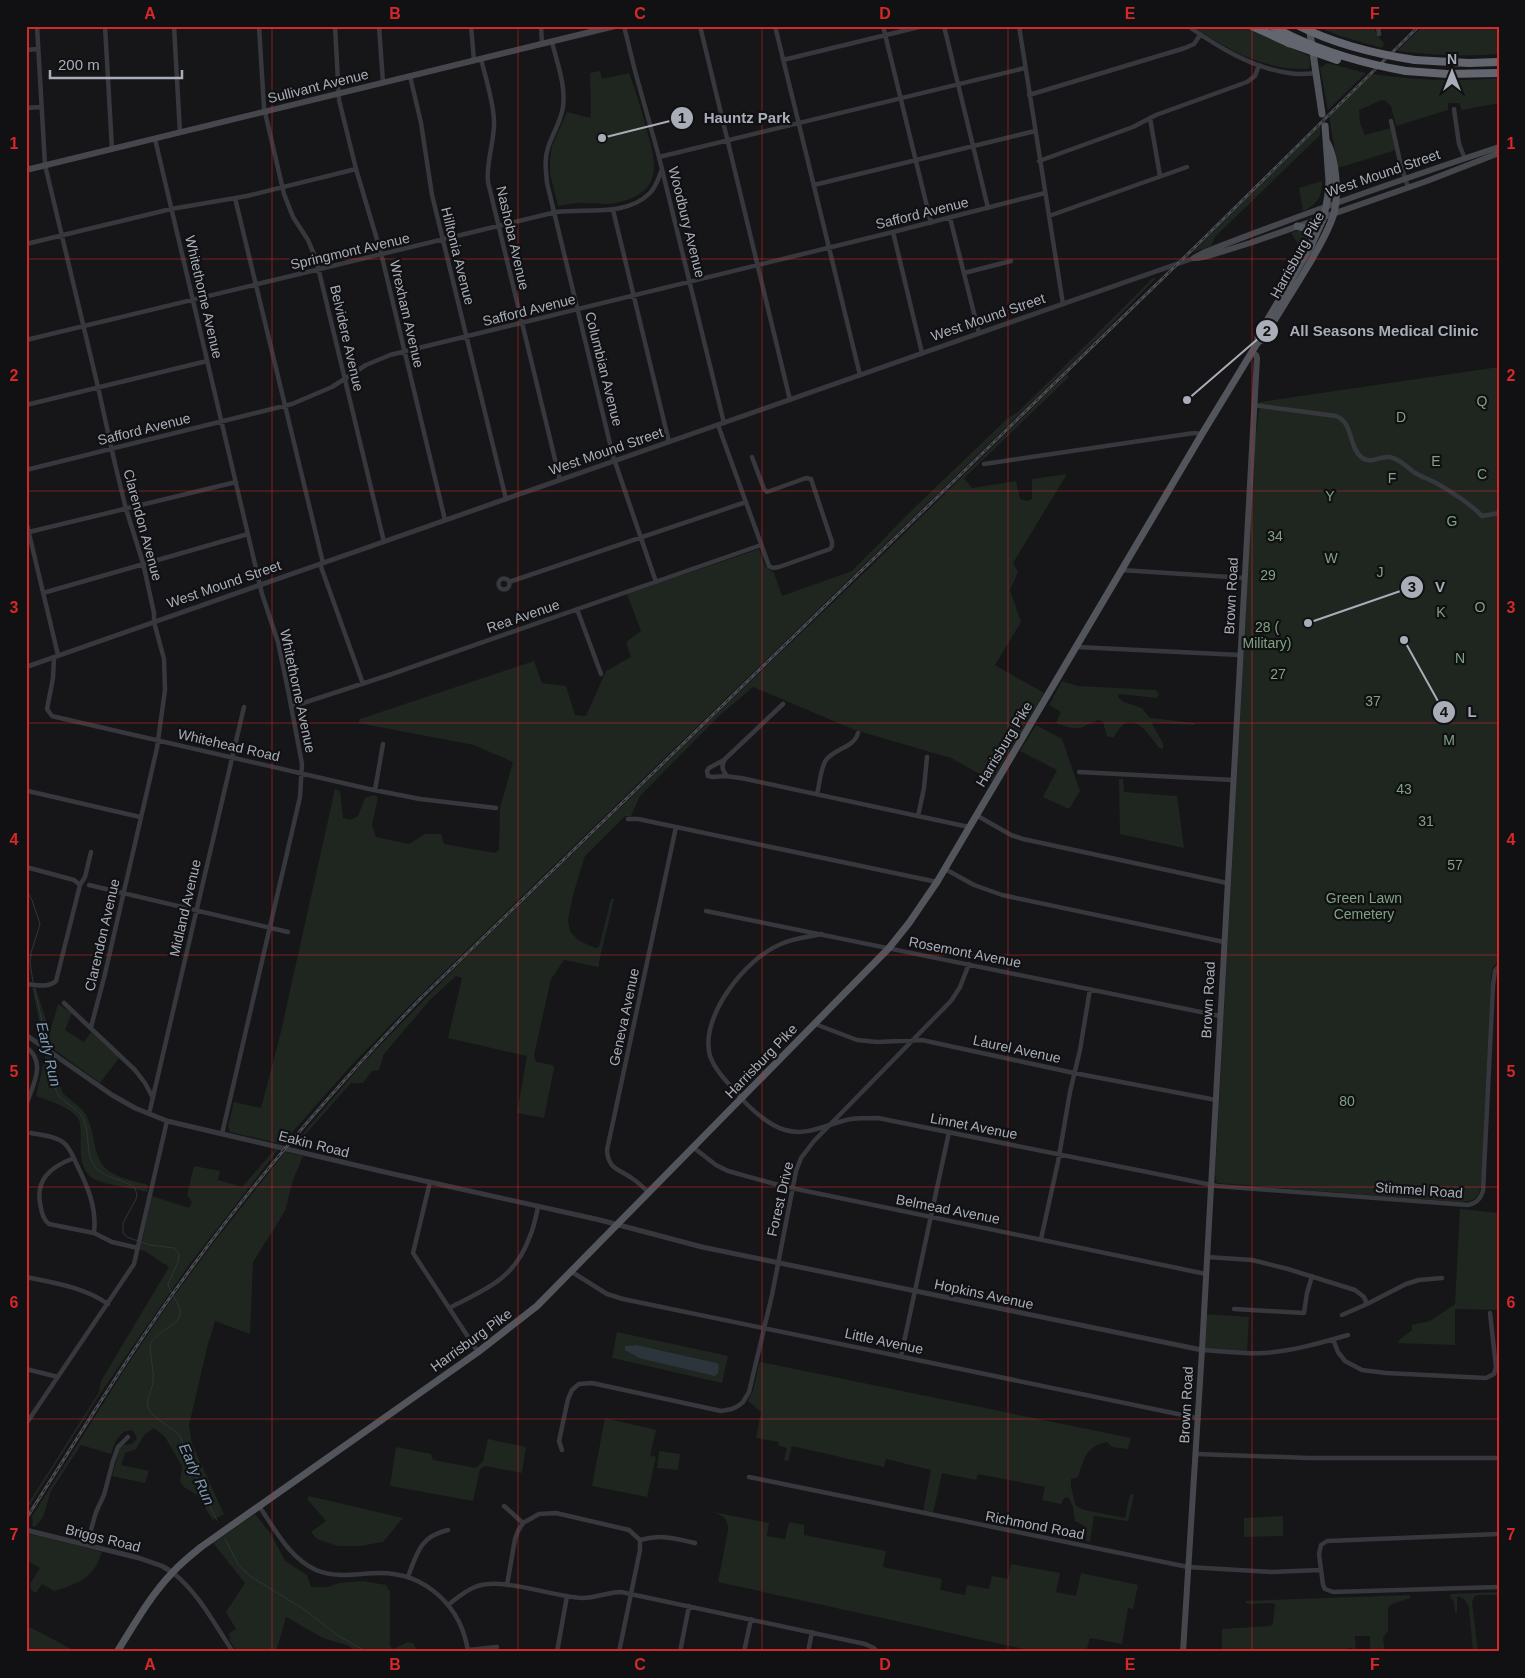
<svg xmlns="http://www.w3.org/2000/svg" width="1525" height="1678" viewBox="0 0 1525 1678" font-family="Helvetica,sans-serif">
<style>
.green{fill:#1e261f;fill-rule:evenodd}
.water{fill:#2c353c}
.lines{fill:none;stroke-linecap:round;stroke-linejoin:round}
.stream{stroke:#2c353c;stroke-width:1}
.minor{stroke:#37383d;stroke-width:4.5}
.tertiary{stroke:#37383d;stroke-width:5}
.secondary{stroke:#45474d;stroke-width:6}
.primary{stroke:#53555c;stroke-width:7}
.motorway{stroke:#63666e;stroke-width:8}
.rail-casing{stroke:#4a4c52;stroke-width:3}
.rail{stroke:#111113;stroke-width:1;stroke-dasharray:4;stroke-linecap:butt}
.motorway-bridge{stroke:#63666e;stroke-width:8}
.grid{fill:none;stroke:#d62828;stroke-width:1;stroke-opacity:0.55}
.labels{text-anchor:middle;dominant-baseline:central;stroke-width:4.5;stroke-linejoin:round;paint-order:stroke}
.street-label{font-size:14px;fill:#a8adb8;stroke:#111113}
.park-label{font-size:14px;fill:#7fa381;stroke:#111113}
.water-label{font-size:15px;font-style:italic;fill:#7f9bb3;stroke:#111113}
.leader{fill:none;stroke:#a8adb8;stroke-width:2}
.callout-dot{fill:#a8adb8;stroke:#111113;stroke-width:2}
.mark-label{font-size:15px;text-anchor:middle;font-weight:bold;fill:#111}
.callout-label{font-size:15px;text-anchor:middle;font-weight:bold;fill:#a8adb8;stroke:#111113;stroke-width:4.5;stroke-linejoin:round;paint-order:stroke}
.neatline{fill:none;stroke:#d62828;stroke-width:2}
.grid-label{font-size:16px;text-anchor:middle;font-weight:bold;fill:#d62828}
</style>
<rect width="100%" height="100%" fill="#161618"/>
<path class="green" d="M1193 26H1243L1309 56 1310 64 1309 69C1267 71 1226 50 1193 26Z
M1316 26H1374L1376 33 1384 44 1382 48 1340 36Z
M1423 26H1499V54C1465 57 1431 55 1397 51Z
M1327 63 1366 73 1328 110 1320 68Z
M600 71 602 79 629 73C636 92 642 111 647 131 658 168 661 194 615 203 606 205 597 203 588 203 578 202 568 204 558 206L550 174V159L552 146 567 112 590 118 591 113 590 73Z
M1372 74C1414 80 1456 82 1499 78V103L1462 110 1459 103H1448V110L1396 126 1391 106 1386 101 1382 100 1359 110 1360 123 1365 135 1391 128 1396 150 1338 168 1329 116Z
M1320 125V135L1215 237 1211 246 1193 252Z
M1322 181C1323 196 1317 205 1303 211L1299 188Z
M1299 230 1307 231C1313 242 1305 249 1299 259L1297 242 1291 233Z
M1153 278H1156L1097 339 415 1000 349 1068 282 1144 230 1132 228 1126 234 1102 261 1108 279 1040 335 789 340 791 343 818 350 820 358 816 365 798 373 795 378 797 372 825 376 837 409 844 425 834H441L444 844 495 853 499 850 500 808 513 762 474 745 358 723 360 719 534 661 542 683 566 686 575 715 586 716 606 671 631 657 626 642 641 631 627 594 759 549 765 566 774 573 782 596 852 571 913 509 1008 418 1019 411Z
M1499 367V961L1493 967 1491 975 1482 1179C1479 1195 1479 1201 1461 1202L1217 1183 1215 1175 1255 443 1260 402Z
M1067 374 1069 377 964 478 972 488 1016 481 1020 499 1027 501 1032 499V479L1067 474 1013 563 1018 572 1010 590 1021 622 995 665 1044 693 992 781 951 758 855 730 753 687 719 716 640 796 631 816H625L585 856 573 895 568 920 570 931 578 940 595 948 599 947 611 899H614L599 962V967L564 960 551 979 534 1055 536 1062 553 1065 554 1068 544 1118 517 1113 527 1056 448 1038 462 978 456 976 429 1001 384 1054 379 1070 372 1071 363 1083H351L296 1145 294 1144 363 1063 455 968 731 700 869 568Z
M1062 681 1078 686 1156 690 1159 695 1157 698 1119 694 1118 697 1124 702 1142 708 1150 718 1194 723V725L1151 722 1163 743V749L1159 748C1152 739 1137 714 1123 725 1119 728 1116 734 1113 738L1107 736 1103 722 1098 720C1076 730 1080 731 1056 723L1061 712 1049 705Z
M1036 725 1062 739 1080 791 1069 809 1043 797 1057 770 1020 751Z
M1119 779H1123L1124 792 1177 796 1184 848 1120 834Z
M32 988 36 989 50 1032 58 1004 72 1013 65 1030 84 1042 91 1032 119 1058 100 1083 44 1042Z
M46 1053C61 1064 56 1076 62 1091 66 1099 81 1105 86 1115 94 1130 93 1146 99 1159 107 1177 132 1180 148 1185L147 1192C135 1189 103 1184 94 1179 71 1165 87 1129 77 1117 69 1107 48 1100 36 1096Z
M275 1149 278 1150 189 1265 104 1388 26 1511V1507L99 1392 101 1381 169 1267 145 1251 140 1250 152 1196 189 1208 192 1202 187 1195 194 1166 220 1171 218 1180 242 1187Z
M285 1152 303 1156 293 1180 285 1211 253 1262 250 1334 215 1321 207 1348 189 1425 192 1444 224 1514 213 1520 197 1495 184 1487 180 1482 182 1466 165 1437 154 1428 145 1434 136 1449 125 1453 121 1465 149 1471 145 1483 112 1476 120 1447 124 1445 132 1444 137 1438 133 1431C120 1428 115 1443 111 1454L81 1445 51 1491 43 1517 35 1527 32 1526 33 1519 31 1518 128 1364 169 1303 211 1246Z
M1460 1209 1499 1213V1310L1455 1309V1345L1398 1343 1400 1339 1412 1330V1325L1430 1321 1455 1304Z
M1204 1314 1249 1317 1247 1352 1203 1349Z
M617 1332 728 1356 722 1383 612 1358ZM637 1345 717 1363 625 1346Z
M761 1362 1131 1438 1128 1449 1112 1447 1107 1442C1086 1446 1084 1459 1078 1477L1071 1479V1487L1076 1506 1084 1510 1125 1518 1130 1494 1134 1495 1128 1521 1094 1516 1090 1542 1086 1541C1087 1528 1088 1527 1075 1521L1073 1507 1069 1498 1065 1497 1061 1504 1042 1500 1045 1487 978 1474 976 1480 942 1473 933 1513 923 1511 931 1470 886 1459 884 1467 792 1446 788 1461 784 1460 787 1448 778 1445 779 1442 756 1438 761 1412 748 1401 753 1391 759 1364Z
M605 1418 656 1430 650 1455 656 1457 647 1497 592 1486Z
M488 1439 526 1447 522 1473 485 1466 480 1469 473 1501 390 1486 396 1447 431 1454 433 1460 476 1468 483 1461Z
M659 1451 680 1454 678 1470 657 1468Z
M309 1496 403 1518 383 1542 360 1546H338L317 1539 311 1532 326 1521 307 1499Z
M713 1512 769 1523 767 1536 785 1539 789 1522 804 1525V1535L886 1551 883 1567 942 1579 940 1590 965 1595 967 1585 989 1589 992 1576 1008 1579 1011 1564 1060 1573 1056 1592 1076 1596 1081 1573 1138 1585 1133 1609 1128 1608 1122 1644 1090 1638 1086 1652H1038L718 1582 728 1530C728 1518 723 1516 713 1512Z
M255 1514 271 1534 285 1561 307 1575 311 1587H328L339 1583 363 1581 386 1585 390 1592V1646L393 1649 408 1642 413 1643 418 1652H356L349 1646 323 1638 286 1617 276 1652H237L229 1639 231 1638 228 1634 236 1629 226 1612 245 1583 213 1543Z
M1283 1516V1536L1244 1537V1518Z
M26 1533 102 1552C94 1578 78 1584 54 1591L42 1584 36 1593 31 1590 30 1584 40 1568 26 1560Z
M1499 1592V1595H1478L1474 1597 1472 1602 1478 1652H1473L1469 1607 1465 1600 1460 1597H1457V1612L1455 1613 1454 1601 1451 1599 1450 1594Z
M1410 1595V1598L1392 1604 1388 1608V1631L1383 1638 1385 1652H1370V1636H1355L1356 1652H1353L1352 1648 1338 1650 1337 1652H1222V1629L1270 1626 1273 1624 1275 1605 1273 1603 1247 1604 1245 1601Z
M26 1625 75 1651V1652H26Z"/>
<path class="water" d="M637 1345 717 1363 719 1366 718 1373 715 1376 639 1358 625 1350V1346Z"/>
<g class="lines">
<path class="stream" d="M26 890 32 900 40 924 31 953 30 963 33 982
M34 986 48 1048
M49 1055C51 1065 53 1088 59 1096 67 1105 79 1109 84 1120 90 1135 85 1157 97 1169 107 1179 124 1179 135 1188L137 1195 136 1199 123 1223V1233L127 1237 138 1241
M141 1242 150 1245 174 1248 179 1254 178 1262 168 1284C170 1294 178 1300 180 1310 183 1326 156 1329 150 1345 150 1356 154 1370 153 1381 152 1393 142 1403 152 1414 160 1423 172 1427 180 1436L205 1497 217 1520
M225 1539 239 1566 250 1576 305 1610 337 1635 367 1652"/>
<path class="minor" d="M37 26 45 165 98 387 115 464 126 509 143 563 154 613V622L164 659 165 690 157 748 104 978 91 1027
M105 26 112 149
M174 26 180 133
M259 26 264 108 284 194 293 217 308 240 316 259 384 542
M335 26 339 100 356 169 381 253 445 520
M379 26 383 83
M471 26 474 61
M541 26 542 44
M624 26 635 71 659 157 724 423
M700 26 790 400
M775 26 860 375
M883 26 931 223
M944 26 988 208
M1019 26 1063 304
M1188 26C1218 47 1252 68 1289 73 1298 75 1307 74 1316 73
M1378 26 1379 34
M552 42C557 63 566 85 563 107 561 122 552 134 548 148 544 159 546 171 547 183L613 456 656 582
M26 50 38 49
M481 59C486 79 493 100 494 120 495 142 486 159 488 182L560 480
M783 60 923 26
M410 76 421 123 432 195 506 499
M1029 95 1185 48 1194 44 1200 35
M26 108 41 107
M1454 109 1459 144 1465 159
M1150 118 1160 176
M1391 121 1401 166 1408 187
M155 139 262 594 278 642 289 695 302 764 300 797 222 1134
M659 157 1025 68
M1039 161 1133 127 1156 115 1247 82 1255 76 1259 65
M814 185 1035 131
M235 198 323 563
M613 210 669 442
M1049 216 1187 167
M950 218 979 333
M893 232 922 353
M26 244 171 209 247 196 356 169
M964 273 1011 261
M26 340 556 212C586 208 626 217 650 193 656 187 659 177 662 169
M26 405 207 361
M1254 405 1336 416C1354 423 1348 446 1361 457 1371 466 1382 453 1393 458 1402 461 1408 468 1415 473 1422 477 1429 479 1436 483 1449 490 1472 505 1482 516L1499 513
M718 425 769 566 773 568 779 567 830 549 832 546V542L811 479 806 478 767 492 764 489 752 457
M984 464 1194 433 1202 434
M26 470 292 404 332 387 366 365 390 355 893 232 1045 193
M26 521 58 655
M29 532 236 482
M320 564 363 684
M1121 570 1245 578
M498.5 584a5.5 5.5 0 1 1 11 0a5.5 5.5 0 1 1-11 0Z
M509 582 746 502
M43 593 248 534
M577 609 601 674
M1077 647 1240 655
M54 657 53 678 47 709 52 716 56 717 369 789 420 799 496 808
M783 704 724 760 709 768 707 771 708 776 713 777 725 776 741 778 969 827
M291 707 389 675 761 545
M724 761C721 768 723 771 727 776
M1079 772 1233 780
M375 790 383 744
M28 791 140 817
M817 794C820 784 820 769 826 760 835 748 854 748 858 733
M976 815 1011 835 1023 839 1227 883
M918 816 924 788 927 757
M628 819H638L937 882
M26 867 74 880 80 885
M945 869 974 885 1002 895 1224 942
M89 885 288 932
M706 911 1220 1016
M822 934C808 937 794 938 781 944 746 958 699 1017 710 1056 715 1070 727 1082 737 1093 747 1106 769 1126 785 1130 809 1137 828 1123 851 1119 860 1118 869 1118 878 1118L1217 1186 1468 1205C1477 1203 1480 1199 1483 1191L1493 985 1495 971 1499 966
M26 984C36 985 48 988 56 981L80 885 85 877 91 852
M64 1003 135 1070 145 1083 153 1098
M815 1024 857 1040 877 1042 922 1040 1074 1073 1216 1100
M26 1047C47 1062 33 1085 26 1105
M149 1114 244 707
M31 1133C42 1135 55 1136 64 1143 70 1148 73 1156 76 1163 87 1185 97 1207 94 1233
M694 1148 716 1165 728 1171 782 1186 1206 1274
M74 1158C50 1167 34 1180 41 1208 42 1215 44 1220 49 1224L94 1233 112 1242 138 1248
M430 1182 413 1253 478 1352
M649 1193C644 1188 639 1183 633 1179 620 1169 608 1170 607 1150L676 827
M1041 1239 1058 1162 1070 1092 1080 1050 1090 989
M1207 1257 1252 1260 1288 1269 1355 1290 1364 1297 1367 1304
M572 1272 607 1294 623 1299 1197 1418
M26 1277C54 1283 84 1287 108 1304
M449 1308C486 1289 515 1279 530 1236 534 1227 536 1216 538 1207
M1234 1309 1304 1313 1307 1293 1312 1276
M1342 1315 1367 1304 1406 1284 1419 1280 1442 1278
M1333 1339 1338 1352 1345 1361 1362 1370 1386 1373 1486 1378 1494 1374 1496 1367 1490 1313
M1202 1350C1222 1351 1244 1354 1264 1353 1293 1351 1320 1343 1348 1335
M901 1356 949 1132
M26 1369 58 1377
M26 1424 134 1264 167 1121
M562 1450 559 1441 568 1399 572 1390 579 1384 592 1383 721 1411 732 1409 738 1406 743 1402 749 1392 772 1295 796 1171 801 1158 814 1141 951 1001 960 987 969 964
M1196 1454 1309 1458H1499
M749 1477 1188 1567 1272 1572 1320 1570
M259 1506C275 1529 289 1558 316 1570 338 1579 358 1573 380 1573 426 1573 462 1607 468 1652
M504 1506 523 1523
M1499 1534 1327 1541 1321 1545 1319 1554 1323 1585 1325 1589 1333 1592 1499 1587
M640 1540C662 1534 673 1538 695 1543
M87 1544 96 1512 104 1495 113 1461 118 1447 128 1437
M172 1572C199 1593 215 1625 233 1652
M408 1577C417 1552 421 1536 448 1530
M507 1585 515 1539 518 1531 523 1523 539 1514 556 1513 629 1530 640 1540
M449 1604C457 1598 465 1591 475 1587 503 1576 552 1597 583 1598 596 1598 608 1592 621 1592L865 1644 874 1648 878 1652
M468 1650 497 1647
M557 1652 567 1596
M619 1652 640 1550V1540
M680 1652 689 1606
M744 1652 751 1619
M808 1652 812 1632
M889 1652H900"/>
<path class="tertiary" d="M26 667 1194 258
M26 1035 112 1095 135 1108 167 1121 389 1173 600 1220 702 1247 1202 1350
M26 1530 139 1558 162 1566 172 1572"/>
<path class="secondary" d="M26 170 615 26
M1194 258 1205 252C1302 214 1400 180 1499 147
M1197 258 1208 256 1250 243 1427 181 1499 153
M1183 1652 1202 1350 1257 358 1256 355 1252 353"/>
<path class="primary" d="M1309 26 1322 114
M1297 226 1308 229 1313 237 1312 243
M1258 342V336L1311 246 1324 217 1328 195 1329 181 1325 126
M117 1652C134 1625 150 1596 172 1573 181 1563 191 1555 201 1547L478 1352 537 1306 889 948 909 923 937 882 1202 434 1258 342 1263 339C1278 314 1294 289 1309 264 1318 248 1329 231 1334 213 1339 194 1336 158 1327 142"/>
<path class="motorway" d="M1252 26 1289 43
M1272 26 1289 35
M1415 60 1469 63 1499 62
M1406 71 1447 74 1499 73"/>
<defs>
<path id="rail" d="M26 1519C81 1433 134 1345 195 1263 264 1169 340 1082 421 998L1196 246 1419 26"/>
</defs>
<use href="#rail" class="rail-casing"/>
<use href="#rail" class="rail"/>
<path class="motorway-bridge" d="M1299 26C1335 44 1375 54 1415 60
M1289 35C1327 53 1365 64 1406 71
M1289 43 1337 60"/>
</g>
<path class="grid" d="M272 26V1652M518 26V1652M762 26V1652M1008 26V1652M1252 26V1652M26 259H1499M26 491H1499M26 723H1499M26 955H1499M26 1187H1499M26 1419H1499"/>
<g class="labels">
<g class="street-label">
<text transform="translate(318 86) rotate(-14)">Sullivant Avenue</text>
<text transform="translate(1383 173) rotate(-19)">West Mound Street</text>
<text transform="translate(922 213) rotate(-14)">Safford Avenue</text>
<text transform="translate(687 222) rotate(76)">Woodbury Avenue</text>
<text transform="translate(513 238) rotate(77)">Nashoba Avenue</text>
<text transform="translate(350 251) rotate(-13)">Springmont Avenue</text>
<text transform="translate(1297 255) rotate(-61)">Harrisburg Pike</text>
<text transform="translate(458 256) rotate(76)">Hilltonia Avenue</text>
<text transform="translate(204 297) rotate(77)">Whitethorne Avenue</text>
<text transform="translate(529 310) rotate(-14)">Safford Avenue</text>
<text transform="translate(407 314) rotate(77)">Wrexham Avenue</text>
<text transform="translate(988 317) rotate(-19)">West Mound Street</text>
<text transform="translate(347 338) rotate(77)">Belvidere Avenue</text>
<text transform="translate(604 369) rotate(76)">Columbian Avenue</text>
<text transform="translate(144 429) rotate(-14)">Safford Avenue</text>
<text transform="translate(606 451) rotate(-19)">West Mound Street</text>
<text transform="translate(143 525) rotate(75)">Clarendon Avenue</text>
<text transform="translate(224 584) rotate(-19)">West Mound Street</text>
<text transform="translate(1231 596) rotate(-87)">Brown Road</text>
<text transform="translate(523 616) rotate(-19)">Rea Avenue</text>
<text transform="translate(298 691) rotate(78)">Whitethorne Avenue</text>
<text transform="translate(1004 744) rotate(-59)">Harrisburg Pike</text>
<text transform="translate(229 745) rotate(13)">Whitehead Road</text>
<text transform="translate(185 908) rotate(-77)">Midland Avenue</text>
<text transform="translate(102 935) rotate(-77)">Clarendon Avenue</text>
<text transform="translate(965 952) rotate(11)">Rosemont Avenue</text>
<text transform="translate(1208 1000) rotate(-87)">Brown Road</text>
<text transform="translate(624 1017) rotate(-78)">Geneva Avenue</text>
<text transform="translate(1017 1049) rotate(12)">Laurel Avenue</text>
<text transform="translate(761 1061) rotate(-46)">Harrisburg Pike</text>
<text transform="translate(974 1126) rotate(11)">Linnet Avenue</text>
<text transform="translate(314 1144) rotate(14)">Eakin Road</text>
<text transform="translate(1419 1190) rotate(4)">Stimmel Road</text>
<text transform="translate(780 1199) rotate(-77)">Forest Drive</text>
<text transform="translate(948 1209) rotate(11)">Belmead Avenue</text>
<text transform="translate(984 1294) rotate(12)">Hopkins Avenue</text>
<text transform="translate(471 1340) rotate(-36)">Harrisburg Pike</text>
<text transform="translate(884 1341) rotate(12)">Little Avenue</text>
<text transform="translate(1186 1405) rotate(-87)">Brown Road</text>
<text transform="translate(1035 1525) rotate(11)">Richmond Road</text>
<text transform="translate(103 1538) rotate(14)">Briggs Road</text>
</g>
<g class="park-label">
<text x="1482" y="401">Q</text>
<text x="1401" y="417">D</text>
<text x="1436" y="461">E</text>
<text x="1482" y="474">C</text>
<text x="1392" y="478">F</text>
<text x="1330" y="496">Y</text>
<text x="1452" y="521">G</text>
<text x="1275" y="536">34</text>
<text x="1331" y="558">W</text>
<text x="1380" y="572">J</text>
<text x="1268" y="575">29</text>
<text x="1480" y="607">O</text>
<text x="1441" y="612">K</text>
<text x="1267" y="627">28 (<tspan x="1267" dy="16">Military)</tspan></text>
<text x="1460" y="658">N</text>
<text x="1278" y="674">27</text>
<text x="1373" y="701">37</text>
<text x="1449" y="740">M</text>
<text x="1404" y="789">43</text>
<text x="1426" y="821">31</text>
<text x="1455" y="865">57</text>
<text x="1364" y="898">Green Lawn<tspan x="1364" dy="16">Cemetery</tspan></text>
<text x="1347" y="1101">80</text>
</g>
<g class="water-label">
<text transform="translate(49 1054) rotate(77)">Early Run</text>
<text transform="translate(197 1474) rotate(66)">Early Run</text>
</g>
</g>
<path class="leader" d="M602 138L682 118M1187 400L1267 331M1308 623L1412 587M1404 640L1444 712"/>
<g class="callout-dot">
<circle cx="602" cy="138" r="5"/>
<circle cx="1187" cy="400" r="5"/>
<circle cx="1308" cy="623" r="5"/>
<circle cx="1404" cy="640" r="5"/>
<circle cx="682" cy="118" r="12"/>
<circle cx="1267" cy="331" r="12"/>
<circle cx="1412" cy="587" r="12"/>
<circle cx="1444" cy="712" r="12"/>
</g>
<g class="mark-label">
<text x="682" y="123">1</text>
<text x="1267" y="336">2</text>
<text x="1412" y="592">3</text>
<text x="1444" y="717">4</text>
</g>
<g class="callout-label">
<text x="747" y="123">Hauntz Park</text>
<text x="1384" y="336">All Seasons Medical Clinic</text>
<text x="1440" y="592">V</text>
<text x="1472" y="717">L</text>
</g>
<rect width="1525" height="1678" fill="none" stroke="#111113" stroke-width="55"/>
<g transform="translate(1452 72)" stroke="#111113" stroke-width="4" paint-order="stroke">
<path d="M0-4L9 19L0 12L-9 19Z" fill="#a8adb8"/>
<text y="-8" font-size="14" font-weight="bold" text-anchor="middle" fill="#a8adb8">N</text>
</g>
<path d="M50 70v8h132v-8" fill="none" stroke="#a8adb8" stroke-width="2.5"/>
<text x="58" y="70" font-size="15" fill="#a8adb8" stroke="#111113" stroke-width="4" paint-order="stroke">200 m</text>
<rect x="28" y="28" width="1470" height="1622" class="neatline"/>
<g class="grid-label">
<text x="150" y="19">A</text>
<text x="395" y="19">B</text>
<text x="640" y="19">C</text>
<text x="885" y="19">D</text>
<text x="1130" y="19">E</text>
<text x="1375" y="19">F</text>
<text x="14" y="149">1</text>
<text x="1511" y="149">1</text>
<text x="14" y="381">2</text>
<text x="1511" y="381">2</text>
<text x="14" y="613">3</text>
<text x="1511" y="613">3</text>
<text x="14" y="845">4</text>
<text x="1511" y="845">4</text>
<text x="14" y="1077">5</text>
<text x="1511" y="1077">5</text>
<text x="14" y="1308">6</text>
<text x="1511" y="1308">6</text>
<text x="14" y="1540">7</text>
<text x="1511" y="1540">7</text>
<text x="150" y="1670">A</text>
<text x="395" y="1670">B</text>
<text x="640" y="1670">C</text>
<text x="885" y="1670">D</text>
<text x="1130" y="1670">E</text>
<text x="1375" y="1670">F</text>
</g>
</svg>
